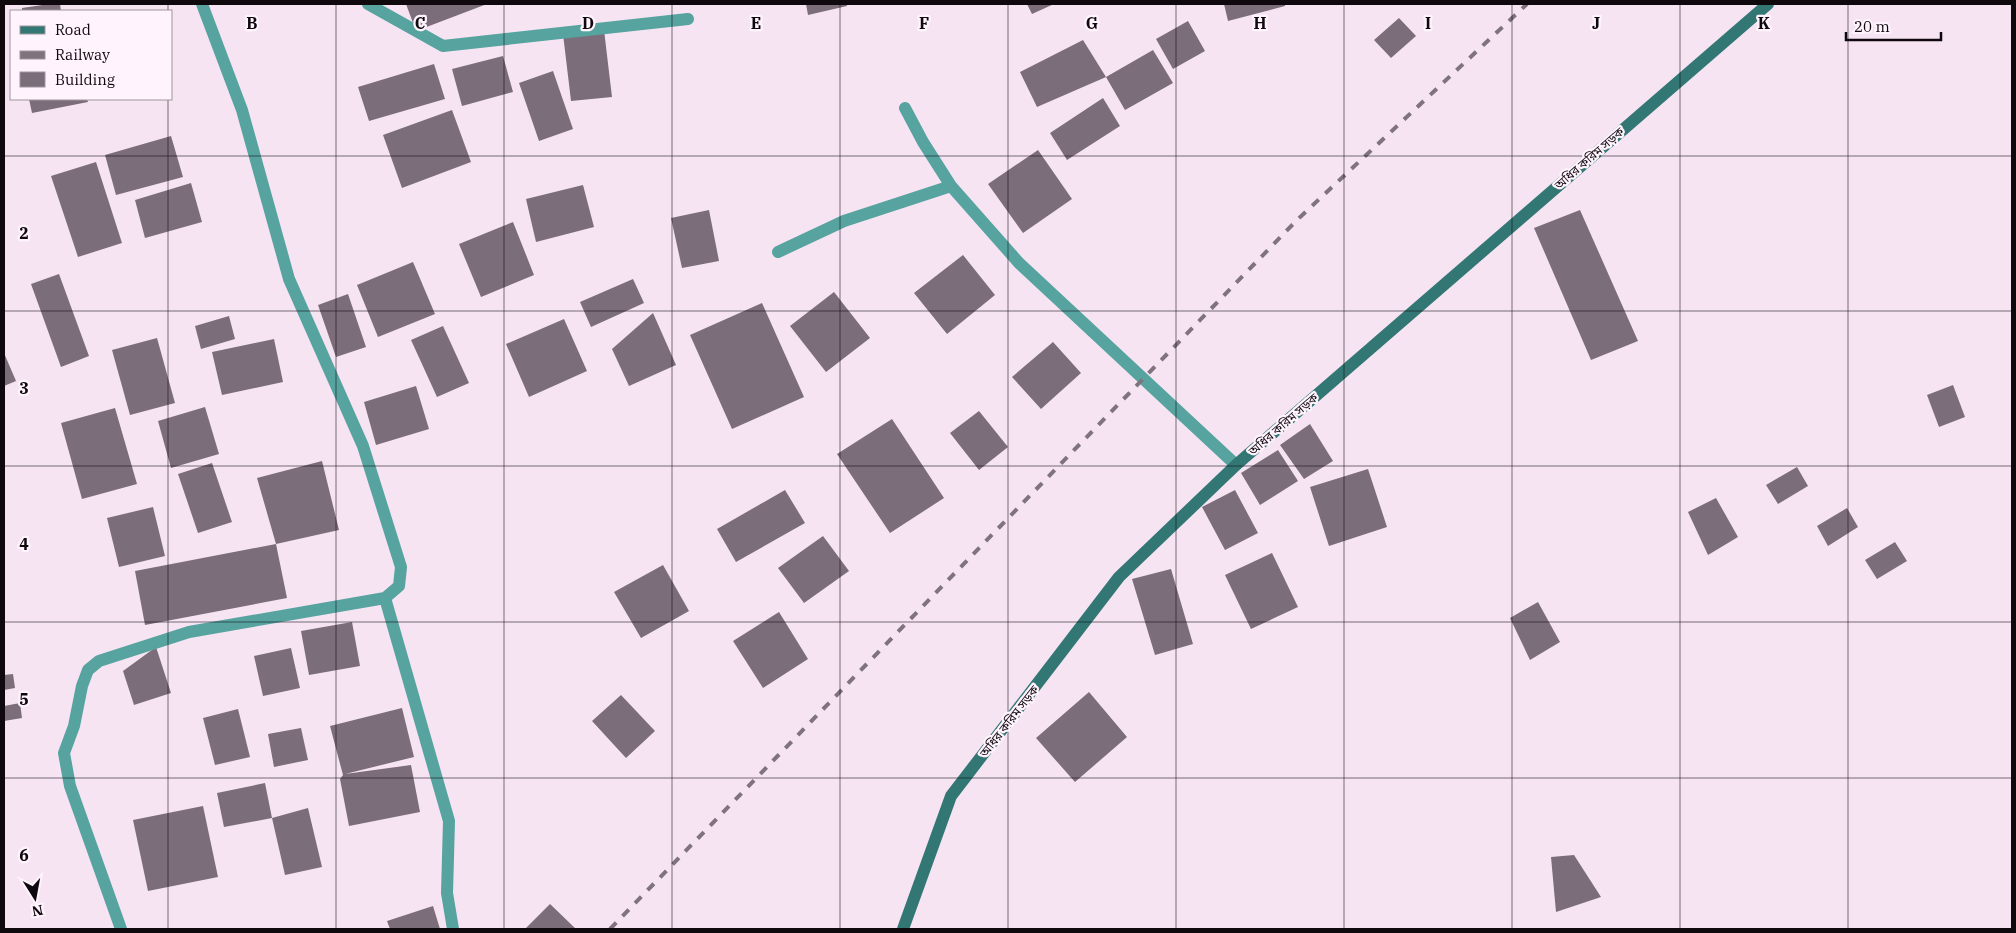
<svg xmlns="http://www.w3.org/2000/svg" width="2016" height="933" viewBox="0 0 2016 933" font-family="'IBM Plex Serif','Noto Sans Bengali',serif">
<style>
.building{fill:#7c6d7a}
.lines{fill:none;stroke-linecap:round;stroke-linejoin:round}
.street{stroke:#56a39f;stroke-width:12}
.secondary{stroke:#327774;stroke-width:12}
.rail{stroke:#7f737d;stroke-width:4;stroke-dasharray:9 9;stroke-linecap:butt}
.grid{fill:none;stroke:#0f090e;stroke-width:1;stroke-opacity:0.55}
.labels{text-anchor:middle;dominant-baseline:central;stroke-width:4.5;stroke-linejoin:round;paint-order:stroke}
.street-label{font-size:12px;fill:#0f090e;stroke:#fff4fd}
.grid-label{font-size:16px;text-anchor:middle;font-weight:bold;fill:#0f090e;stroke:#fff4fd;stroke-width:4.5;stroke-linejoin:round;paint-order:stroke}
</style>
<rect width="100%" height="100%" fill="#f6e4f3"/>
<path class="building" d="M49 4H60L61 11H22V8Z
M406 4H487L416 31Z
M806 4H847V6L808 15Z
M1027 4H1054L1032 14Z
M1224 4H1285V6L1228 21Z
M1399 18 1416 36 1391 58 1374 40Z
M1188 21 1205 51 1173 69 1156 39Z
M604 30 612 97 571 101 563 34Z
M1083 40 1106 77 1153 50 1173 83 1125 110 1106 77 1037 107 1020 72Z
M503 56 513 92 462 106 452 69Z
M434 64 445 99 369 121 358 87Z
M553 71 573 129 539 141 519 83Z
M1103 98 1120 126 1067 160 1050 133Z
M29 99H87L88 102 32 113Z
M452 110 471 162 402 188 383 135Z
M171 136 183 177 116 195 105 155Z
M1038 150 1072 199 1023 233 988 184Z
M96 162 122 243 78 257 51 176Z
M191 183 202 222 145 238 135 200Z
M583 185 594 227 536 242 526 199Z
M709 210 719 261 682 268 671 218Z
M1580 210 1638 341 1591 360 1534 228Z
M513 222 534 275 481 297 459 244Z
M963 255 995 295 947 334 914 293Z
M413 262 435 314 378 337 357 285Z
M59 274 89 356 61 367 31 284Z
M633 279 644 303 591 327 580 302Z
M834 292 870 338 826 372 790 326Z
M348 294 366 347 336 357 318 305Z
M762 303 804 397 732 429 690 335Z
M653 313 676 365 629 386 612 349Z
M229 316 235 339 201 349 195 326Z
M564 319 587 371 529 397 506 344Z
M443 326 469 383 437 397 411 340Z
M157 338 175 403 130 415 112 350Z
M274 339 283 382 222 395 212 352Z
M1053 342 1081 373 1041 409 1012 377Z
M4 353 16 381 4 386Z
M1953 385 1965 417 1939 427 1927 395Z
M416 386 429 429 376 445 364 402Z
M205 407 219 454 171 468 158 421Z
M115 408 137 484 82 499 61 423Z
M979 411 1008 447 979 470 950 433Z
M892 419 944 498 890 533 837 454Z
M1310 424 1333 461 1304 479 1280 445Z
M1278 450 1298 481 1260 505 1241 473Z
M322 461 339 530 276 544 257 478Z
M212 463 232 522 198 533 178 474Z
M1797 467 1808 486 1778 504 1766 485Z
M1368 469 1387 527 1329 546 1310 487Z
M785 490 805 523 736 562 717 529Z
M1235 490 1258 533 1225 550 1202 507Z
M1716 498 1738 537 1708 555 1688 512Z
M153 507 165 556 119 567 107 518Z
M1847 508 1858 527 1828 546 1817 526Z
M823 536 849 571 804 603 778 568Z
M1895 542 1907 561 1877 579 1865 560Z
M276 544 287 598 145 625 135 571Z
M1272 553 1298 607 1251 629 1225 575Z
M663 565 689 611 641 638 614 592Z
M1171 569 1193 644 1155 655 1132 579Z
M1538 602 1560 642 1530 660 1510 618Z
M779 612 808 659 763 688 733 641Z
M352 622 360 666 309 675 301 631Z
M156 647 171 693 134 705 123 671Z
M291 648 300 688 263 696 254 656Z
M13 674 15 688 4 690V675Z
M1089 692 1127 737 1075 782 1036 738Z
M621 695 655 731 626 758 592 721Z
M20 703 22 718 4 721V706Z
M402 708 414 757 345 774 411 765 420 812 349 826 340 779 343 775 330 726Z
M238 709 250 757 215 765 203 718Z
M301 728 308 760 274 767 268 734Z
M265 783 272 818 224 827 217 793Z
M203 806 218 877 148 891 133 820Z
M308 808 322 867 285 875 272 818Z
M1574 855 1601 897 1556 912 1551 857Z
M550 904 576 929H525Z
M433 906 440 929H390L387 921Z"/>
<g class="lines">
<path class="street" d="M368 4 443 46 688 19
M905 108 923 142 951 186 1019 263 1236 465
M778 252 844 221 951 186
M385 598 449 821 447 893 453 929
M121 929 70 786 64 753 74 726 82 686 88 670 99 661 189 632 385 598 399 586 401 567 363 446 289 279 242 110 202 4"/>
<path class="secondary" d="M903 929 951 796 1119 577 1236 465 1768 4"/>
<path class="rail" d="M610 929 1297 220 1527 4"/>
</g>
<path class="grid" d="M168 4V11M336 4V929M504 4V929M672 4V929M840 4V929M1008 4V929M1176 4V929M1344 4V929M1512 4V929M1680 4V929M1848 4V929M168 99V929M4 156H2012M4 311H2012M4 466H2012M4 622H2012M4 778H2012"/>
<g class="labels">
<g class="street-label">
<text transform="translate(1589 158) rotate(-41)">অধির করিম সড়ক</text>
<text transform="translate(1283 424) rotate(-41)">অধির করিম সড়ক</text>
<text transform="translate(1009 721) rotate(-52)">অধির করিম সড়ক</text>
</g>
</g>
<g class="grid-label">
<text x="252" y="29">B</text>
<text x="420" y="29">C</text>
<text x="588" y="29">D</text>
<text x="756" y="29">E</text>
<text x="924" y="29">F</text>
<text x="1092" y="29">G</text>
<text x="1260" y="29">H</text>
<text x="1428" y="29">I</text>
<text x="1596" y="29">J</text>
<text x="1764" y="29">K</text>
<text x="24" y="239">2</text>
<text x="24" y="394">3</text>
<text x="24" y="550">4</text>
<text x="24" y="705">5</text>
<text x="24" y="861">6</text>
</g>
<rect width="2016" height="933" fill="none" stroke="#0f090e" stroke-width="10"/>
<rect x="10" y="10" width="162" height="90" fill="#fff4fd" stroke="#9f969d"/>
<rect x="20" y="26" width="25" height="8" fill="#327774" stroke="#9f969d"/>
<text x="55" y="35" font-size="15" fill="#0f090e">Road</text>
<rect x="20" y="51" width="25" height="8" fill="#7f737d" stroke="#9f969d"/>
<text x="55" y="60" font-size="15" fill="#0f090e">Railway</text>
<rect x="20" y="72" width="25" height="15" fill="#7c6d7a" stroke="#9f969d"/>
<text x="55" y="85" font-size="15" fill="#0f090e">Building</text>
<g transform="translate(35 898) rotate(169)" stroke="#fff4fd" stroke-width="4" paint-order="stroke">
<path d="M0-4L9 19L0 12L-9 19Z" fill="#0f090e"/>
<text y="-8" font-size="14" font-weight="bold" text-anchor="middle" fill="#0f090e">N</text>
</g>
<path d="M1846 32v8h95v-8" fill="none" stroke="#0f090e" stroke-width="2.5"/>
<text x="1854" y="32" font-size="15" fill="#0f090e" stroke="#fff4fd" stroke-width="4" paint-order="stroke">20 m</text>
</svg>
